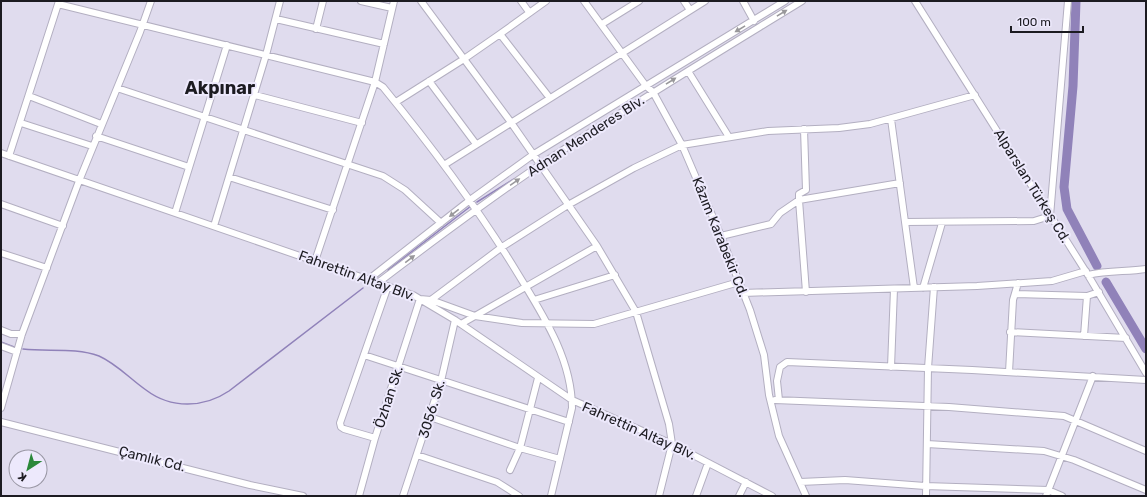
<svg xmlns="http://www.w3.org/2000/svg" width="1147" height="497" viewBox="0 0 1147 497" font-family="Rubik,sans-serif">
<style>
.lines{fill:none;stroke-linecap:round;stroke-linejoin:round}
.stream{stroke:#9082b9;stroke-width:1.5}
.river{stroke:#9082b9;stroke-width:9}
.minor-casing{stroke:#b3afc1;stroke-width:8}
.minor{stroke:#fff;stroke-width:6}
.oneway{fill:#99989b}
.labels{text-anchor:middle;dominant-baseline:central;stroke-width:4;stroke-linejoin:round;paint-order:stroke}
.street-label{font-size:14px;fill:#1c1b21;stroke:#ede9fc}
.district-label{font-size:18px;font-weight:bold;fill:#1c1b21;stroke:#ede9fc}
</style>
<rect width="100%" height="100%" fill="#e0dcee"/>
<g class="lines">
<path class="stream" d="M477 202 514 179
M388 270 471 206
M1 342 14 347
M23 349C48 352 75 347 99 356 117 364 130 379 146 390 171 409 204 408 229 391L363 288"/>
<path class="river" d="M1076 1 1073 86 1064 187 1067 209 1097 266
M1106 282 1146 349"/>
<defs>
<path id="minor" d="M361 1 392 8
M521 1 529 12
M584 1 646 86 653 92 682 145 721 236 750 310 764 355 769 395 779 436 806 496
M684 1 690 10
M743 1 754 21
M915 1 1088 275 1146 373
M58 4 375 82 383 87C432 147 478 208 518 274 543 315 572 359 572 408L551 496
M276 19 384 44
M602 24 639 1
M316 29 323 1
M500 34 546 1
M688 71 729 137
M429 81 476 144
M117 88 383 176 405 190 441 223
M255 95 362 123
M29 96 101 124
M549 97 500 34 464 59 510 121 597 246 636 312 669 424 672 444 659 496
M396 102 464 59 421 1
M891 119 905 222 1034 221 1050 216 1068 1
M21 123 92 146
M804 129 806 190 799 194V200L806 292
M96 136 189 167
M1 153 413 295 455 320 572 400 672 444 772 496
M9 156 59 1
M444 165 705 1
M229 177 333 210
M1 204 63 226
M175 213 227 45
M905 222 914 288
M214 226 266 55 280 1
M721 236 771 224 780 213 799 200 900 183
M1 253 47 268
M315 261 375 82 394 1
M1088 275C1108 270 1127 272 1146 269
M369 279 470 200 534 154 785 1
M379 282C432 242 485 202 540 165 626 108 714 55 802 1
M923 288 942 223
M743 293 977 286 1052 281 1086 271
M1015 294 1087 296 1099 292
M431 300 502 247 568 205 634 168 682 145 768 131 839 128 870 124 975 95
M534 300 615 275
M461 324 597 246
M1 330 11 334H22
M1010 332 1126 338
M1084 336 1087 296
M1 346 17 352
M364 355 569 422
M891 367 894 289
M1009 372 1013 300 1018 283
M775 400 949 407 1064 416 1146 451
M779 400 777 381 780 367 787 362 972 370 1146 380
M1 408 22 334 79 181 140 32 151 1
M430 417 520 448 560 459
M1 422 250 485 303 496
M375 438 344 429 341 427 340 423 388 286
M927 444 1044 451 1074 460 1146 490
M417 455 497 482 519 496
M510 470 520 448 538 378
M800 482 845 480 925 486 1048 490 1062 496
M359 496 375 438 420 299 431 300 475 316 522 323 594 324 739 282
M403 496 441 381 455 320
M696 496 708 463
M739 496 746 482
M926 496 928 368 934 287
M1046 496 1093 376"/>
</defs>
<use href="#minor" class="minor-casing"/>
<use href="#minor" class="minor"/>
</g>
<defs><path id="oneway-solid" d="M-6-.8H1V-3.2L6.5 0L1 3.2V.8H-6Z"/></defs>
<g class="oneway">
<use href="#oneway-solid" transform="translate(782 13) rotate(-31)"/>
<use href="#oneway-solid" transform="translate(740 29) rotate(149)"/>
<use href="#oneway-solid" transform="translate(671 81) rotate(-32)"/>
<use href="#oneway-solid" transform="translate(515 182) rotate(-35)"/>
<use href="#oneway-solid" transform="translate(454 213) rotate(142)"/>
<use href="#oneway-solid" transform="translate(410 259) rotate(-37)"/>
</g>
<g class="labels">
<g class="street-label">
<text transform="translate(586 136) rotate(-33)">Adnan Menderes Blv.</text>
<text transform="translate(1032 186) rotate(58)">Alparslan Türkeş Cd.</text>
<text transform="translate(720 237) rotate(68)">Kâzım Karabekir Cd.</text>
<text transform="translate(357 276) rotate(20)">Fahrettin Altay Blv.</text>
<text transform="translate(389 397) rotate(-72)">Özhan Sk.</text>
<text transform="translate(432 409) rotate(-73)">3056. Sk.</text>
<text transform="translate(639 431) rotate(24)">Fahrettin Altay Blv.</text>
<text transform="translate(152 459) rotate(14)">Çamlık Cd.</text>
</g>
<g class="district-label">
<text x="220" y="88">Akpınar</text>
</g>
</g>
<rect width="1147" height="497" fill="none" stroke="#1c1b21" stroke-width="4"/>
<g transform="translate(28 469) rotate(216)"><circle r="19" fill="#ede9fc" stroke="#9997a4"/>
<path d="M0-3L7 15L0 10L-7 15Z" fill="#2b883a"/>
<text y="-6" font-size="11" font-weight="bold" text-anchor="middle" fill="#1c1b21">K</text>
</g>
<path d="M1011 26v6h72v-6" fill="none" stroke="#1c1b21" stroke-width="2"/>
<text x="1017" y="26" font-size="12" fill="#1c1b21" stroke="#ede9fc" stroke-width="3" paint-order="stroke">100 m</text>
</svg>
